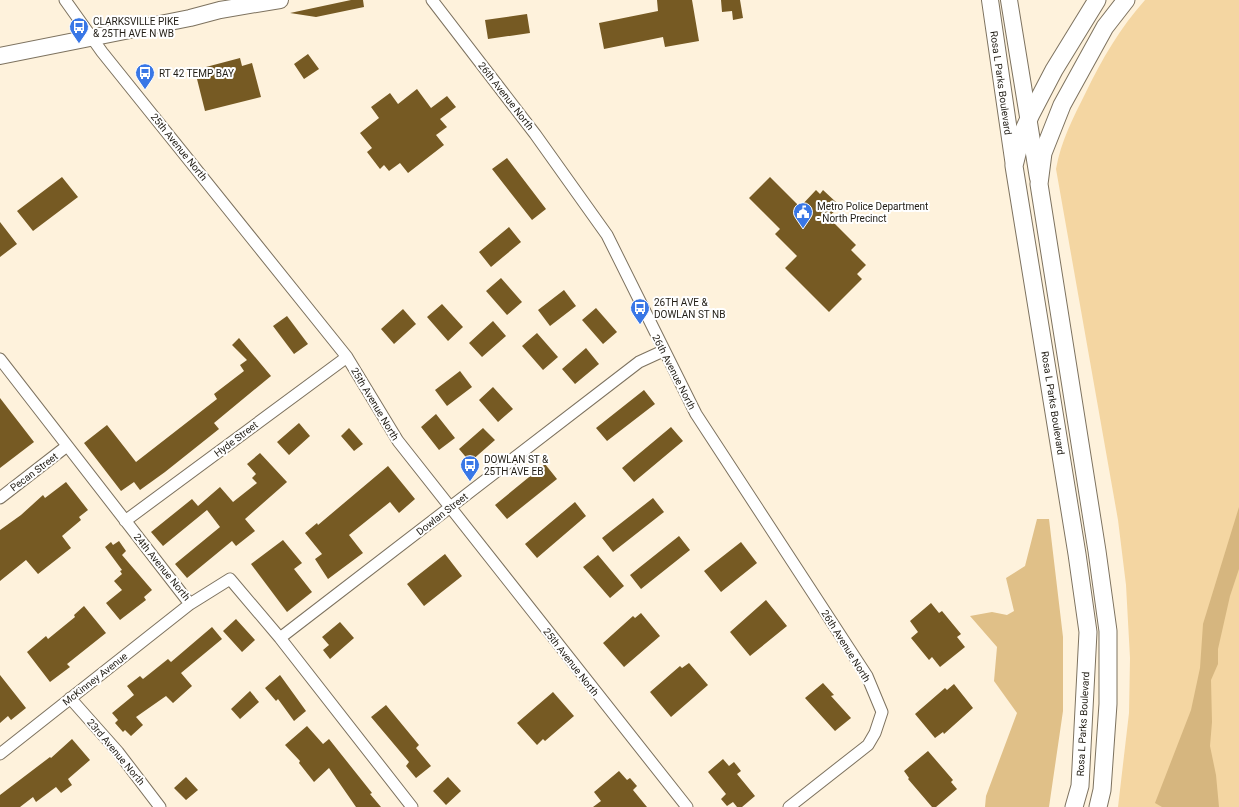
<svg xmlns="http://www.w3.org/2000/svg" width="1239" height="807" viewBox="0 0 1239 807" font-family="Roboto,sans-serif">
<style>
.green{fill:#f4d6a2}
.forest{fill:#e0c088}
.water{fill:#d6b67f}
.building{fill:#765a23}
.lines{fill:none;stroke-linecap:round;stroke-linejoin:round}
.street-casing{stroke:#7d725f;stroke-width:13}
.secondary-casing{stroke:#7d725f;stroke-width:18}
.primary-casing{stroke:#7d725f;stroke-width:19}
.street{stroke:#fff;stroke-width:11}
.secondary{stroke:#fff;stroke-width:16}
.primary{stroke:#fff;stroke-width:17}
.labels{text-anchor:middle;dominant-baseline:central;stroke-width:4;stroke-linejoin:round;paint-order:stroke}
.poi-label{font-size:10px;fill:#201c14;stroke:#fff;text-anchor:start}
.street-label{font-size:10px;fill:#201c14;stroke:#fff}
</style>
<rect width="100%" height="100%" fill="#fef2dc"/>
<path class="green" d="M1145 0H1239V807H1118L1129 713 1130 658 1126 585 1118 520 1056 169C1061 141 1073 118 1086 92 1102 59 1120 28 1145 0Z"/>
<path class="forest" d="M1037 519H1049L1063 637V711L1049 807H985L986 796 1017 713 994 681 997 647 970 616 992 612 1007 615 1014 611 1006 578 1025 566Z"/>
<path class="water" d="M1239 507V569L1230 596 1218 649V664L1211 680 1212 722 1210 746 1216 775 1219 807H1162L1155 803 1191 710 1200 668 1203 624Z"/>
<path class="building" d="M351 0H363L364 7 316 17 290 13Z
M657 0H692L699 41 665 47 663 37 604 49 599 23 658 11Z
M721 0H740L743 18 733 20 732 11 722 12Z
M527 14 530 33 488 39 485 20Z
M308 54 319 69 304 79 294 64Z
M240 58 242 66 252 63 261 97 205 111 196 75 208 72 206 67Z
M417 89 431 108 447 96 456 107 440 119 447 127 436 135 444 145 408 173 400 163 389 171 384 165 380 169 367 152 372 148 360 133 379 118 371 107 390 93 398 104Z
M507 158 546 209 532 220 492 169Z
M62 177 78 197 33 231 17 211Z
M770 177 800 207 816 190 820 194 823 190 837 203 833 207 836 210 828 217 856 245 851 250 866 265 857 274 862 279 829 312 785 268 797 256 775 234 780 229 749 198Z
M0 222 17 244 0 257Z
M509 227 521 242 491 267 479 252Z
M501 278 522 302 507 315 486 291Z
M564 290 576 306 550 326 538 310Z
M442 304 463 327 448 341 427 317Z
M596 308 617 332 603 344 582 320Z
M403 309 416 324 394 344 381 329Z
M287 316 308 344 294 354 273 326Z
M493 321 506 336 482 357 469 343Z
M537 333 558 357 543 370 522 346Z
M239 338 271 376 214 423 219 429 165 472 140 490 134 482 121 491 84 443 107 425 136 462 217 399 214 394 244 371 240 365 247 360 232 345Z
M586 348 599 364 575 384 562 369Z
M460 371 472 387 447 406 435 390Z
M493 387 513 409 498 422 479 400Z
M644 390 655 404 607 441 596 428Z
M0 398 34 442 0 468Z
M436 414 455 438 439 450 421 427Z
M299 423 310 436 289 455 277 442Z
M671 427 683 441 634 482 622 468Z
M349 428 363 444 354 451 341 436Z
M483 428 495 440 470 462 459 449Z
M260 453 287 482 245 519 255 531 236 546 232 541 187 578 175 564 220 527 207 510 163 546 151 532 192 499 198 506 220 487 233 502 257 483 252 478 256 474 247 464Z
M545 464 557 479 507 519 495 505Z
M388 466 415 499 399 513 390 502 349 535 363 553 328 579 315 559 322 554 305 533 317 523 318 525Z
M66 482 88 510 79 517 81 520 62 536 71 548 38 574 26 560 0 581V530L21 515 43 495 45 498Z
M653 498 664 512 613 552 602 538Z
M575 502 586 516 537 558 525 544Z
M679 536 690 550 641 589 630 575Z
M283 540 302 563 294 569 312 592 287 612 251 564Z
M119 541 126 551 122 555 152 590 144 597 146 600 120 620 106 603 122 590 114 581 122 574 120 571 122 570 105 547 111 542 113 545Z
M741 542 757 563 721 592 704 571Z
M445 554 462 576 424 606 407 584Z
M598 555 624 586 610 598 583 567Z
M766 600 787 626 750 656 730 632Z
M931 603 939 613 942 611 961 634 957 637 965 647 940 667 932 657 929 660 911 638 918 632 910 621Z
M84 606 106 633 67 664 70 667 50 682 27 652 46 636 48 639 75 617 74 615Z
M641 613 660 636 624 667 603 643 633 616 635 618Z
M236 619 255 640 242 652 223 631Z
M340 622 354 638 330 659 323 650 329 645 322 637Z
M212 627 222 639 181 673 192 686 173 703 166 696 136 717 143 725 131 736 125 730 123 732 115 723 118 720 112 713 134 695 127 686 140 676 143 679 168 659 171 662Z
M689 663 708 685 671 717 650 692 680 666 682 668Z
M0 675 26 708 11 720 8 716 0 723Z
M280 675 306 711 294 721 278 699 276 701 265 688Z
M823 683 834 695 831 696 851 718 835 731 805 698Z
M954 684 973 708 944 734 943 732 935 738 915 714 945 688 947 690Z
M250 691 259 702 240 719 231 709Z
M553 692 574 716 545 741 543 739 537 745 517 723Z
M386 705 419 745 416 748 431 766 416 778 406 766 409 762 371 717Z
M307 726 323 744 329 739 372 793 370 794 381 807H356L329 768 314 782 299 763 300 761 285 745Z
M72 739 90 760 68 779 72 785 61 793 56 787 36 802 33 797 20 807H0V795L50 757 51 758Z
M928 751 953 780 951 782 957 789 936 807H932L908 779 909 778 904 771Z
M723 759 729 766 734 762 741 771 737 774 755 796 742 807H737L733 802 727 806 721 799 726 794 708 772Z
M619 771 627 780 630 778 637 786 633 790 647 807H593L601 801 594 792Z
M186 777 198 790 186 800 174 788Z
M448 777 461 791 446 805 433 791Z"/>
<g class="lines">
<defs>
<path id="street" d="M65 0 102 52 347 357 398 441 687 807
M432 0 535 134 607 235 696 414 867 676 882 712 875 733 868 745 789 807
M0 359 190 604
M0 498 67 446
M125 521 347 357
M280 638 639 362 663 351
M70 698 118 752 160 807
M0 754 190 604 230 579 280 638 412 807"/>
<path id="secondary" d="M990 0 1014 166
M1009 0 1038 178
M0 56 190 18 220 10 280 0"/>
<path id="primary" d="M1074 807 1080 786 1088 632 1077 554 1014 166 1022 134 1031 114 1054 70 1097 0
M1098 807 1102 790 1108 704V631L1097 551 1039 184 1043 153 1062 105 1105 27 1126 0"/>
</defs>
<use href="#street" class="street-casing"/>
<use href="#secondary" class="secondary-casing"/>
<use href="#primary" class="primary-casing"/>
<use href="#street" class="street"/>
<use href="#secondary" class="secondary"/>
<use href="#primary" class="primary"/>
</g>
<defs>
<symbol id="bus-pin" viewBox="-11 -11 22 30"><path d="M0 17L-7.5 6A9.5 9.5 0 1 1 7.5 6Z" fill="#3977e6" stroke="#fff"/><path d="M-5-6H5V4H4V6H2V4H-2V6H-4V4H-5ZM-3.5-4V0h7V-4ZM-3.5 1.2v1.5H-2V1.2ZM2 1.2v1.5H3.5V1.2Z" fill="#fff"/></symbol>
<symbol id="civic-pin" viewBox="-11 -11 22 30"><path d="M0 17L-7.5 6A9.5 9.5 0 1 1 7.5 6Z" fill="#3977e6" stroke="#fff"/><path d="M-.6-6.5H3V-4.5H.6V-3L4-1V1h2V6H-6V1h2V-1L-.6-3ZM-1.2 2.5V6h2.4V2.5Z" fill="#fff"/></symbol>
</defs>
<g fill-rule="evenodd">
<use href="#bus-pin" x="68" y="16" width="22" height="30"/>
<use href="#bus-pin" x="134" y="62" width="22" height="30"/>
<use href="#civic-pin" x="792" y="201" width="22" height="30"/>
<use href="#bus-pin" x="629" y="297" width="22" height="30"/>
<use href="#bus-pin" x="459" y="454" width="22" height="30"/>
</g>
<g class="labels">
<g class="poi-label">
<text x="93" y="21">CLARKSVILLE PIKE<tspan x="93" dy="12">&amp; 25TH AVE N WB</tspan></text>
<text x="159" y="73">RT 42 TEMP BAY</text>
<text x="817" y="206">Metro Police Department<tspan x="817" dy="12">- North Precinct</tspan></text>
<text x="654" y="302">26TH AVE &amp;<tspan x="654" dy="12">DOWLAN ST NB</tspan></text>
<text x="484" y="459">DOWLAN ST &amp;<tspan x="484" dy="12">25TH AVE EB</tspan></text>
</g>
<g class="street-label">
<text transform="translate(1001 83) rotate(82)">Rosa L Parks Boulevard</text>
<text transform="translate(506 96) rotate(52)">26th Avenue North</text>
<text transform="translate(179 147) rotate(51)">25th Avenue North</text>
<text transform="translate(674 372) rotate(63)">26th Avenue North</text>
<text transform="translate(1053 403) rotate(81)">Rosa L Parks Boulevard</text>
<text transform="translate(375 404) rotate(59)">25th Avenue North</text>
<text transform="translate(236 439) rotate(-37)">Hyde Street</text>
<text transform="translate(34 472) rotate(-37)">Pecan Street</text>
<text transform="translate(442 514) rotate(-38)">Dowlan Street</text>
<text transform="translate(162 567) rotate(51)">24th Avenue North</text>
<text transform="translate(846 646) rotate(58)">26th Avenue North</text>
<text transform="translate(571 662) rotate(52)">25th Avenue North</text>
<text transform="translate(95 679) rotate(-38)">McKinney Avenue</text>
<text transform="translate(1083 724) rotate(-87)">Rosa L Parks Boulevard</text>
<text transform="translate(116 752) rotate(50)">23rd Avenue North</text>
</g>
</g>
</svg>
